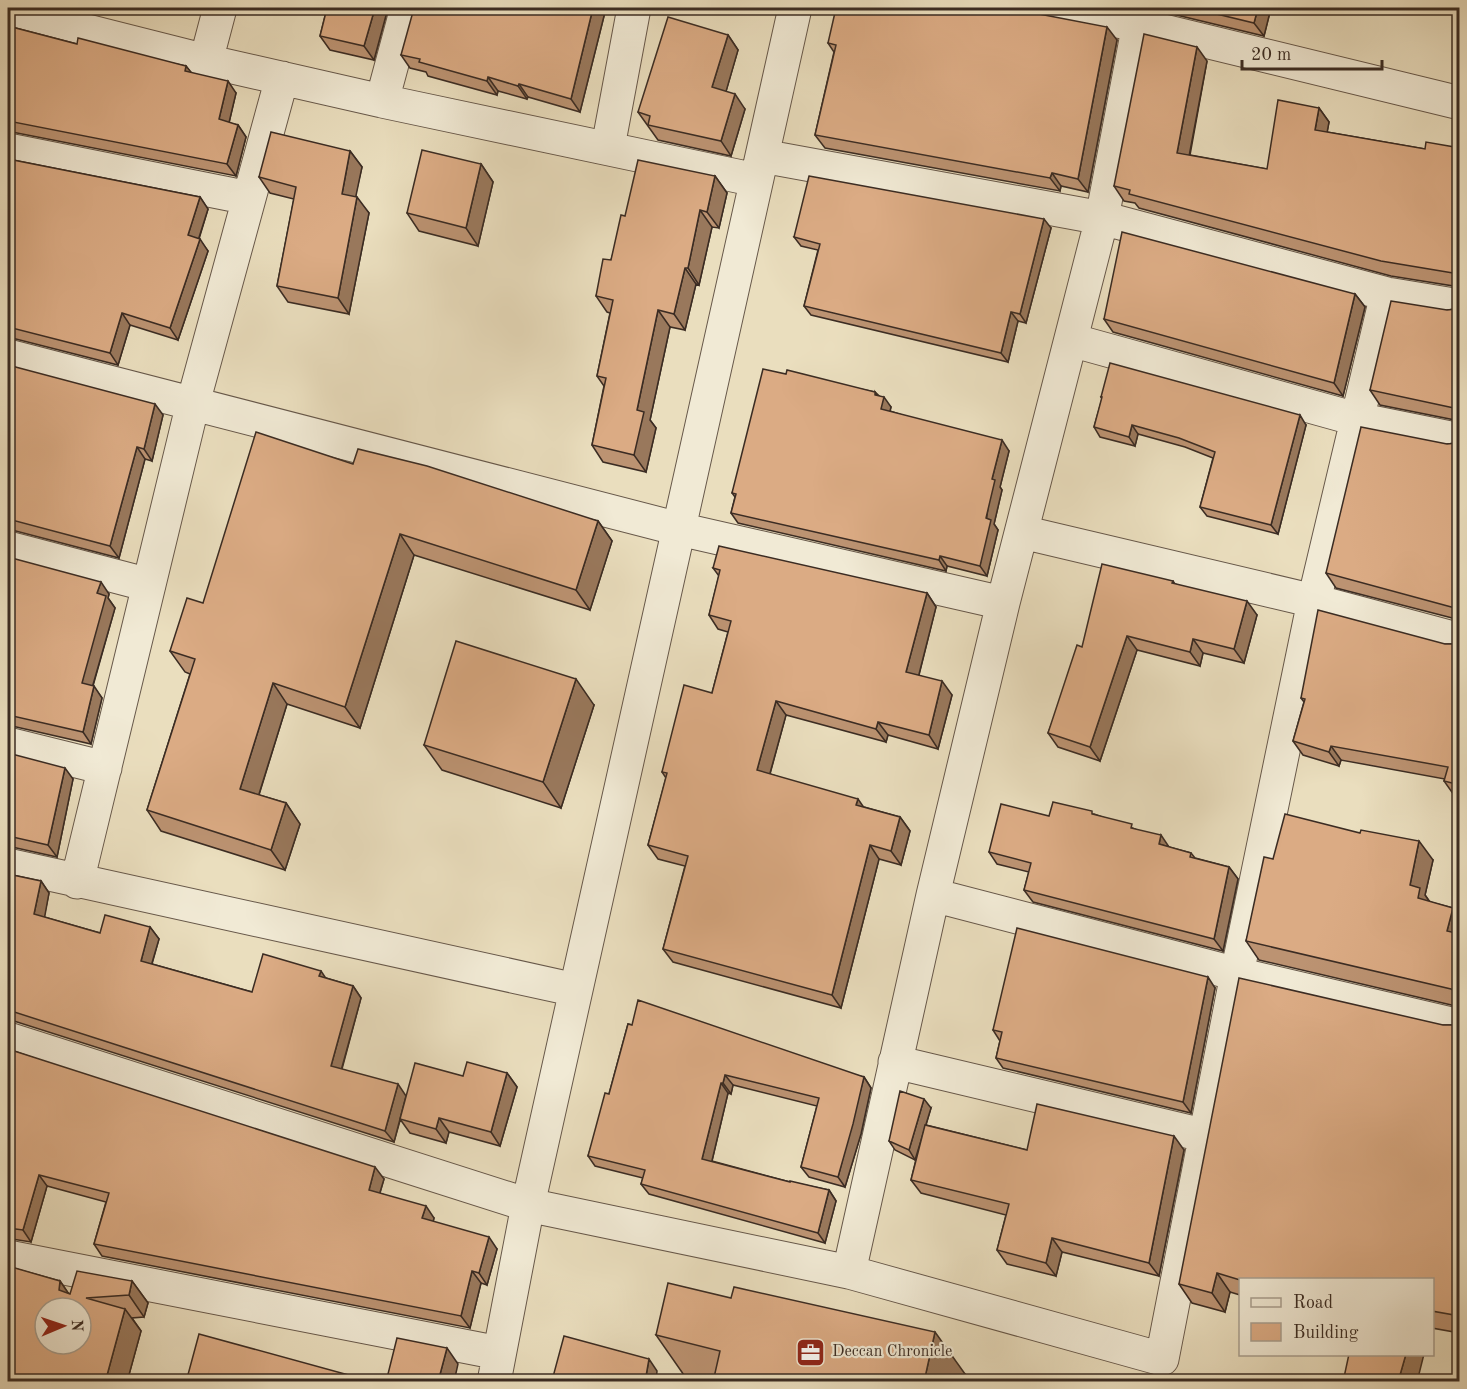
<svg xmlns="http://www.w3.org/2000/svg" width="1467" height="1389" viewBox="0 0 1467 1389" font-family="'Old Standard TT',serif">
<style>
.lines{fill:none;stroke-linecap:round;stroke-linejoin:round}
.minor-casing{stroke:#67584a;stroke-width:35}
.minor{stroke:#f1ead5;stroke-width:33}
.wall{fill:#bc9372;stroke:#3b2c23;stroke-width:1.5}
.shaded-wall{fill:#99785c;stroke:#3b2c23;stroke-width:1.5}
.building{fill:#dbab84;stroke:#3b2c23;stroke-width:1.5;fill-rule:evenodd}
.labels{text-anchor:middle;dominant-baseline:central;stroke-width:4.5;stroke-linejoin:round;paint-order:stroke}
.poi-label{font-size:16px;fill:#3b2c23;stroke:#f1ead5;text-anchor:start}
</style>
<rect width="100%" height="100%" fill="#eadebe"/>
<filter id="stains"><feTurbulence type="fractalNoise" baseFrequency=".00333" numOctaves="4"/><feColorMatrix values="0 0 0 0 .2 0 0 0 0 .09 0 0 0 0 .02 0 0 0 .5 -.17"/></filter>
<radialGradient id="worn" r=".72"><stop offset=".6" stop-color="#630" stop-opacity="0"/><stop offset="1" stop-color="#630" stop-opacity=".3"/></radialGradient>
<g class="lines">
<defs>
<path id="minor" d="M1047 8 1139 25 1460 103
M8 11 206 61 382 101 407 8
M206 61 220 8
M382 101 756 180
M608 147 634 8
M8 150 249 198
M762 156 1102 218 1387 294 1460 306
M1071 340 1356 419 1460 440
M8 356 679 529 1003 603
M1022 532 1314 601 1460 640
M8 548 149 585
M8 744 105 768
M8 865 576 990
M77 882 193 403 282 78
M933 895 1237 974 1460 1026
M8 1039 528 1205 849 1272 933 895 1003 603 1102 218 1142 8
M895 1062 1207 1136
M8 1257 499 1353
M849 1272 1162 1359 1237 974 1314 601 1387 294
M494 1382 528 1205 795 8"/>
</defs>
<use href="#minor" class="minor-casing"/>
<use href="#minor" class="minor"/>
</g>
<path class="wall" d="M327 8H388L374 60 330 50 320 36Z
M606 8 580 112 528 97 527 99 498 91 497 95 428 76 426 72 410 68 401 55Z
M1158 8H1271L1264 36 1160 11Z
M1029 11 1117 40 1088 192 1061 186 1060 191 825 148 815 135 834 52 828 43Z
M8 26 77 44 186 66 191 73 236 93 229 123 238 125 246 137 236 176 12 132H8Z
M728 35 738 50 726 91 745 109 731 156 658 140 638 112Z
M1207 61 1190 155 1267 169 1319 108 1329 122 1327 132 1425 149 1460 148V287L1391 276 1139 208 1135 203 1124 201 1114 186Z
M350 151 362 167 355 197 369 213 349 314 288 302 277 286 294 199 270 193 259 177Z
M8 159 200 197 208 209 199 239 208 251 178 340 130 325 118 365 12 338H8Z
M481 164 493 182 478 246 419 231 407 213Z
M715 176 727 193 719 228 712 227 699 285 696 284 685 330 670 327 650 420 656 428 646 472 603 462 592 445 604 386 597 376 610 313 607 312 596 296 611 260 625 216Z
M1051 228 1026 323 1018 321 1008 362 811 315 804 306 818 250 801 246 794 237Z
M1355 294 1365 307 1343 396 1113 332 1104 319Z
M1460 307V421L1380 405 1370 390 1447 310 1456 309Z
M8 365 163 415 152 461 145 459 119 558 12 530H8Z
M786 374 875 392 891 407 890 411 1009 451 1000 487 1002 490 994 524 998 530 987 576 947 566 946 571 738 523 731 513 735 497 732 493Z
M1101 397 1306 425 1278 534 1207 516 1200 507 1213 458 1185 447 1138 434 1135 446 1100 437 1094 427 1102 399Z
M1460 441V620L1336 588 1326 573 1447 444 1457 443Z
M353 464 598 521 612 541 590 610 414 555 360 728 287 704 259 795 286 803 300 824 285 870 161 831 147 810 190 674 185 672 170 651 203 603Z
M8 557 109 594 108 598 115 608 93 686 102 698 91 744 12 726H8Z
M713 568 927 593 936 607 919 675 952 695 938 749 888 735 886 742 786 715 770 774 864 807 900 817 910 831 901 865 879 859 841 1008 673 962 663 949 685 866 658 859 648 845 666 778 662 772 712 693 728 632 718 629 709 615 719 576Z
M1173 581 1175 584 1257 615 1244 663 1203 653 1200 666 1137 650 1100 761 1058 747 1048 733 1082 647Z
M1460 641V797L1454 795 1444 781 1445 779 1341 760 1339 766 1303 755 1293 741 1304 702 1301 698 1445 644H1455Z
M594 705 561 808 442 770 424 745Z
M8 753 73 779 57 857 12 847H8Z
M1094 814 1135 829 1169 847 1191 853 1195 858 1229 867 1238 879 1223 951 1033 902 1024 890 1029 872 997 864 989 852 1049 816Z
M1273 859 1433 860 1425 895 1430 902 1453 908 1460 917V1007L1259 960 1246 941Z
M8 874 41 881 49 893 44 917 100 933 150 927 159 939 152 964 252 992 326 978 353 986 361 998 342 1069 406 1096 463 1076 507 1073 517 1087 500 1146 449 1132 446 1143 410 1133 400 1119 405 1103 394 1142 14 1021H8Z
M1215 988 1191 1113 1003 1068 996 1058 1000 1041 993 1030Z
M1460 1021V1333L1432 1328V1280H1240V1295L1230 1292 1225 1312 1192 1303 1179 1284 1443 1025H1452Z
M628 1024 864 1077 871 1088 861 1134 845 1187 809 1177 801 1167 817 1106 733 1085 731 1094 728 1093 712 1161 790 1182 829 1190 836 1201 825 1243 649 1194 641 1184 643 1178 595 1166 588 1156 609 1094Z
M8 1049 384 1179 380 1193 434 1218 433 1222 497 1249 487 1285 481 1283 470 1328 102 1256 94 1244 106 1202 47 1186 31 1242 12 1239H8Z
M931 1108 926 1125 1027 1150H1184L1159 1276 1062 1252 1056 1276 1007 1264 997 1250 1006 1215 921 1193 911 1180 920 1143 915 1160 895 1150 889 1141Z
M13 1268 60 1281 68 1293 70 1294 132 1281 148 1303 144 1317 132 1318 141 1331 127 1382H8Z
M656 1335 965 1374 963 1382H702L686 1378Z"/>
<path class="shaded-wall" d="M375 8H388L374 60 364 46Z
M593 8H606L580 112 571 99Z
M1258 8H1271L1264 36 1254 23Z
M1107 27 1117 40 1088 192 1078 179Z
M728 35 738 50 723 102 712 87Z
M1197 47 1207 61 1187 167 1177 153Z
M186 66 195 77 185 71Z
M488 77 498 91 497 95 487 81Z
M228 81 236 93 227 131 219 119Z
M519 84 528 97 527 99 518 86Z
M735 94 745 109 731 156 721 141Z
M1319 108 1329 122 1325 144 1315 130Z
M238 125 246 137 236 176 227 164Z
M350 151 362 167 353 210 342 194Z
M481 164 493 182 478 246 466 228Z
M1052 173 1061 186 1060 191 1050 178Z
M715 176 727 193 719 228 707 212Z
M200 197 208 209 196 247 188 235Z
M357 197 369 213 349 314 338 298Z
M700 210 712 227 699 285 688 268Z
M1044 219 1051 228 1026 323 1020 314Z
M200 239 208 251 178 340 170 328Z
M685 268 696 284 685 330 674 314Z
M1355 294 1365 307 1343 396 1334 383Z
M658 310 670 327 650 420 656 428 646 472 634 455 637 410Z
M1011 312 1018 321 1008 362 1001 353Z
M122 313 130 325 118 365 110 353Z
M875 392 882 402 884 397 891 407 888 419 881 409 875 395Z
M155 404 163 415 152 461 144 449Z
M1300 415 1306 425 1278 534 1271 525Z
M1132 425 1138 434 1135 446 1129 437Z
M1002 440 1009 451 1000 487 1002 490 994 524 998 530 987 576 980 566 992 479Z
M137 447 145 459 119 558 110 546Z
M598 521 612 541 590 610 576 590Z
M400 534 414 555 360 728 345 707Z
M940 556 947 566 946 571 939 560Z
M101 582 109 594 108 598 115 608 90 695 82 683 97 593Z
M927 593 936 607 916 686 906 672Z
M1247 601 1257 615 1244 663 1234 649Z
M1127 636 1137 650 1100 761 1090 747Z
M1193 639 1203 653 1200 666 1190 652Z
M576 679 594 705 561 808 543 782Z
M942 681 952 695 938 749 929 735Z
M273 683 287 704 254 810 240 789Z
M94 686 102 698 91 744 83 732Z
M776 701 786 715 767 784 757 770Z
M878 722 888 735 886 742 876 729Z
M1331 746 1341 760 1339 766 1329 752Z
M65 768 73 779 57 857 48 845Z
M858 799 867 812 856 805Z
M286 803 300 824 285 870 271 850Z
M900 817 910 831 901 865 891 851Z
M1161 835 1169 847 1159 844Z
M1419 841 1433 860 1425 895 1433 907 1418 898 1410 885Z
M870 845 879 859 841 1008 832 995Z
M1229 867 1238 879 1223 951 1214 939Z
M41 881 49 893 43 926 34 914Z
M1453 908 1460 917V950L1447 931Z
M150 927 159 939 149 973 141 961Z
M321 971 329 983 319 976Z
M1208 977 1215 988 1191 1113 1183 1102Z
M353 986 361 998 339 1078 331 1066Z
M507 1073 517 1087 500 1146 491 1132Z
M725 1075 733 1085 731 1094 723 1083Z
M864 1077 871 1088 861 1134 845 1187 838 1177Z
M721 1083 728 1093 710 1169 702 1159Z
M398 1084 406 1096 394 1142 385 1131Z
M924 1099 931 1108 915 1160 909 1150Z
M439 1118 449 1132 446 1143 436 1129Z
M1174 1136 1184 1150 1159 1276 1149 1263Z
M375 1167 384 1179 377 1202 369 1190Z
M39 1175 47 1186 31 1242 23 1230Z
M829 1190 836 1201 825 1243 818 1233Z
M426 1206 434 1218 431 1230 422 1218Z
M489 1237 497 1249 487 1285 479 1273Z
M1052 1238 1062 1252 1056 1276 1046 1263Z
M8 1260 21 1279 8 1272Z
M472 1271 481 1283 470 1328 461 1316Z
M1217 1273 1230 1292 1225 1312 1212 1293Z
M60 1281 75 1303 59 1290Z
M132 1281 148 1303 144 1317 129 1295Z
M125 1309 141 1331 127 1382H108L106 1379Z
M935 1332 965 1374 963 1382H924Z
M447 1348 458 1364 454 1382H438Z
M1406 1354H1424L1417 1382H1398Z
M649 1359 657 1371 656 1382H645Z"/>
<path class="building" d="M327 8H375L364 46 320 36Z
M414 8H593L571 99 519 84 518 86 488 77 487 81 419 62 420 59 401 55Z
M836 8H1025L1026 9 1034 13 1107 27 1078 179 1052 173 1050 178 815 135 836 45 828 43Z
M1192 8H1258L1254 23Z
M668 17 728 35 712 87 735 94 721 141 648 125 650 116 638 112Z
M8 26 77 44 78 38 186 66 185 71 228 81 219 119 238 125 227 164 8 121Z
M1144 34 1197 47 1177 153 1267 169 1278 100 1319 108 1315 130 1425 149 1426 142 1460 148V276L1453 273 1381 261 1129 194 1130 190 1114 186Z
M271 132 350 151 342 194 357 197 338 298 277 286 296 187 259 177Z
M422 150 481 164 466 228 407 213Z
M8 159 200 197 188 235 200 239 170 328 122 313 110 353 8 327Z
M638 160 715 176 707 212 700 210 688 268H685L674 314 658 310 637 410 644 412 634 455 592 445 606 378 597 376 613 300 596 296 603 259 611 260 621 215 625 216Z
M809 176 1044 219 1020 314 1011 312 1001 353 804 306 820 244 794 237Z
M1122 232 1355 294 1334 383 1104 319Z
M1391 301 1447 310 1456 309 1460 307V410L1454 408 1370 390Z
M1110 363 1300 415 1271 525 1200 507 1215 452 1179 438 1132 425 1129 437 1094 427 1102 397H1101Z
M8 365 155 404 144 449 137 447 110 546 8 519Z
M763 369 786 374 787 370 875 392V395L884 397 881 409 1002 440 992 479 995 480 986 518 991 520 980 566 940 556 939 560 731 513 736 494 732 493Z
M1361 427 1447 444 1457 443 1460 441V610L1455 608 1326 573Z
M256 432 353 464 358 449 427 466 598 521 576 590 400 534 345 707 273 683 240 789 286 803 271 850 147 810 195 659 170 651 187 598 203 603Z
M719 546 927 593 906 672 942 681 929 735 878 722 876 729 776 701 757 770 858 799 856 805 900 817 891 851 870 845 832 995 663 949 688 856 648 845 667 773 662 772 684 685 712 693 731 621 709 615 720 570 713 568Z
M8 557 101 582 97 593 106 596 82 683 94 686 83 732 8 715Z
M1102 564 1173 581 1172 583 1247 601 1234 649 1193 639 1190 652 1127 636 1090 747 1048 733 1077 645 1082 647Z
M1318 610 1445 644H1455L1460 641V785L1444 781 1448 767 1331 746 1329 752 1293 741 1305 699 1301 698Z
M456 641 576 679 543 782 424 745Z
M8 753 65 768 48 845 8 836Z
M1053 802 1092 811V814L1132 824 1131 828 1161 835 1159 844 1191 853 1190 857 1229 867 1214 939 1024 890 1031 863 989 852 1001 804 1049 816Z
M1285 814 1360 833 1361 830 1419 841 1410 885 1420 888 1418 898 1453 908 1447 931 1460 934V994L1451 989 1246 941 1264 857 1273 859Z
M8 874 41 881 34 914 100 933 105 915 150 927 141 961 252 992 263 954 321 971 319 976 353 986 331 1066 398 1084 385 1131 8 1010Z
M1017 928 1208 977 1183 1102 996 1058 1002 1032 993 1030Z
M1239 978 1443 1025H1452L1460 1021V1316L1432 1311V1280H1240L1217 1273 1212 1293 1179 1284Z
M638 1000 864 1077 853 1124 838 1177 801 1167 819 1098 725 1075 723 1083H721L702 1159 790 1182V1181L829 1190 818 1233 641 1184 645 1170 588 1156 605 1093 609 1094 628 1024 632 1025Z
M8 1049 375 1167 369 1190 426 1206 422 1218 489 1237 479 1273 472 1271 461 1316 94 1244 109 1193 39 1175 23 1230 8 1228Z
M467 1062 507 1073 491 1132 439 1118 436 1129 400 1119 415 1063 463 1076Z
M900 1091 924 1099 909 1150 889 1141Z
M1037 1104 1174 1136 1149 1263 1052 1238 1046 1263 997 1250 1009 1204 911 1180 925 1125 1027 1150Z
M8 1266 60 1281 59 1290 70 1294 77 1271 132 1281 129 1295 86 1298 125 1309 106 1379 103 1378 102 1382H8ZM45 1308H81V1344H45Z
M668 1283 731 1298 734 1287 935 1332 924 1382H713L720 1351 656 1335Z
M199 1334 374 1382H186Z
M564 1336 649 1359 645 1382H546L547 1376 553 1377Z
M397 1338 447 1348 438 1382H386Z
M1349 1354H1406L1398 1382H1343Z"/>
<defs>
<symbol id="office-square" viewBox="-11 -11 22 22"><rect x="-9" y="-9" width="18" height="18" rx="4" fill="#8f2418" stroke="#f1ead5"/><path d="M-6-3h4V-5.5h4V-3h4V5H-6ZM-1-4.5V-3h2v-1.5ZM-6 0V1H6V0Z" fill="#fff"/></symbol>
</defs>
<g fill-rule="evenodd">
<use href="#office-square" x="794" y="1336" width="33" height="33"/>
</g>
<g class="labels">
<g class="poi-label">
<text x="832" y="1352">Deccan Chronicle</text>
</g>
</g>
<rect width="1467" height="1389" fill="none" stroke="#eadebe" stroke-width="30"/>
<rect x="9" y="9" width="1449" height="1371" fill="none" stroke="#3b2c23" stroke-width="3"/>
<rect x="15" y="15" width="1437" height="1359" fill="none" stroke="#3b2c23" stroke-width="1.5"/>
<rect x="1239" y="1278" width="195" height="78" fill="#f1ead5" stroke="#a89e8e" stroke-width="1.5"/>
<rect x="1251" y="1298" width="30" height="9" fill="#f1ead5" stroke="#a89e8e" stroke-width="1.5"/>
<text x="1293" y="1308" font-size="18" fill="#3b2c23">Road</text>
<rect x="1251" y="1323" width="30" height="18" fill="#dbab84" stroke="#a89e8e" stroke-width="1.5"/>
<text x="1293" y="1338" font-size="18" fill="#3b2c23">Building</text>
<g transform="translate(63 1326) rotate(88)"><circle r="28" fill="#f1ead5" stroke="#a89e8e" stroke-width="1.5"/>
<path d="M0-4.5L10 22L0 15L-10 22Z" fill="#8f2418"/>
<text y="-9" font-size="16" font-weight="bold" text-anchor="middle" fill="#3b2c23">N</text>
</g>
<path d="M1242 60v9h140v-9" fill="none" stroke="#3b2c23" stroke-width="3"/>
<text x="1251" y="60" font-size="18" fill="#3b2c23" stroke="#f1ead5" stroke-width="4.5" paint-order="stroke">20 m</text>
<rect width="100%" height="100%" filter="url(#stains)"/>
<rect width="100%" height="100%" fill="url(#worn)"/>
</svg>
